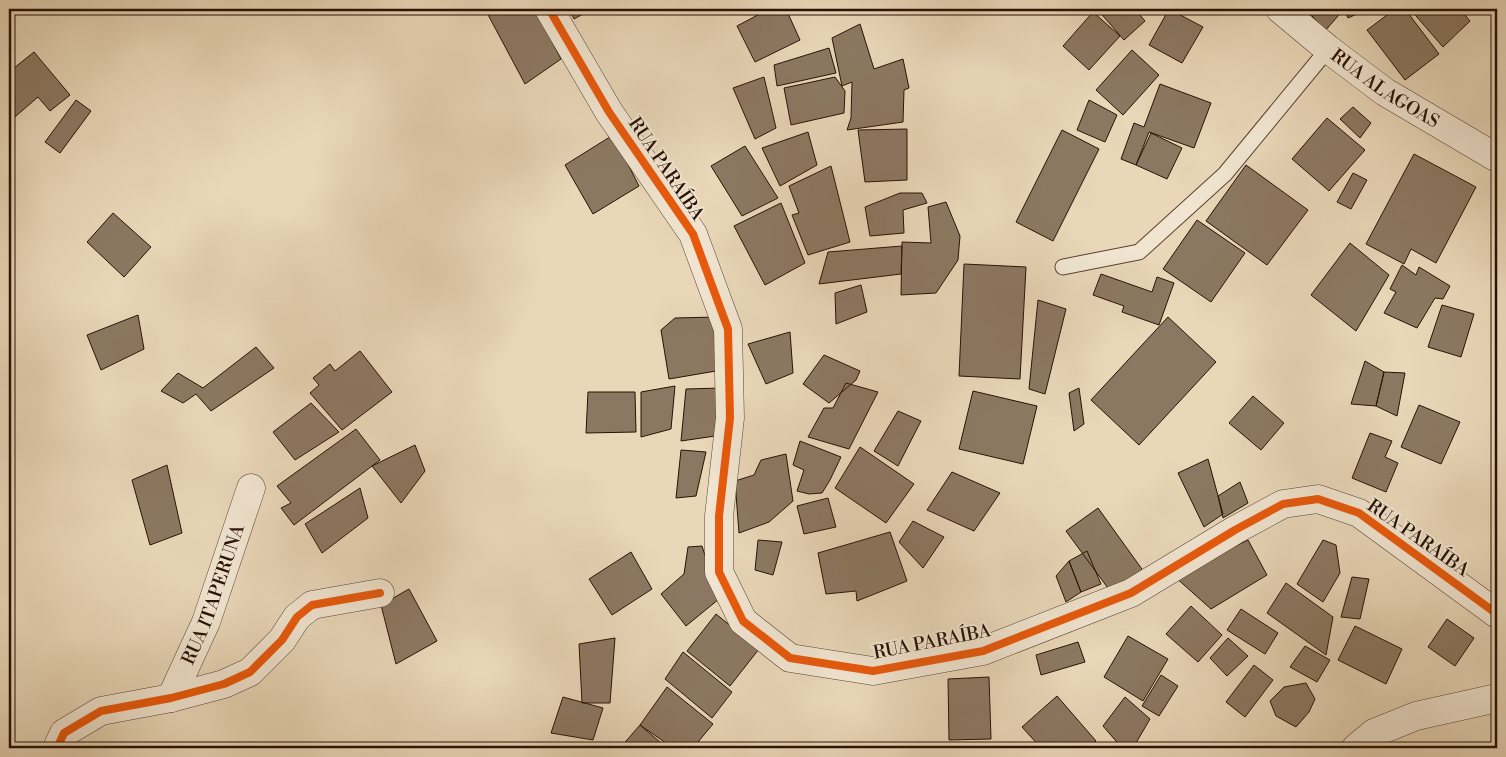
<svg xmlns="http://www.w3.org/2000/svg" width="1506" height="757" viewBox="0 0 1506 757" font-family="'Libre Bodoni',serif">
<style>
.building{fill:#8c7862;stroke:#281205}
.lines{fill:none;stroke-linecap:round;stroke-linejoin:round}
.lane-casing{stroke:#584332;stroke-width:17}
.street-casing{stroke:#584332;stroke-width:29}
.lane{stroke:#f1e5d1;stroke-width:15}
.street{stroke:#f1e5d1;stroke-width:28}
.cycleway-casing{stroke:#f1e5d1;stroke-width:11}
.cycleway{stroke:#e8590c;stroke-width:8}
.labels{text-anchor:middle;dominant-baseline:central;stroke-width:4;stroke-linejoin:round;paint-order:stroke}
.street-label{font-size:18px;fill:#281205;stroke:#f1e5d1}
</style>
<rect width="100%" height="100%" fill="#e9d7b8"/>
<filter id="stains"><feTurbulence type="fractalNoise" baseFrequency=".004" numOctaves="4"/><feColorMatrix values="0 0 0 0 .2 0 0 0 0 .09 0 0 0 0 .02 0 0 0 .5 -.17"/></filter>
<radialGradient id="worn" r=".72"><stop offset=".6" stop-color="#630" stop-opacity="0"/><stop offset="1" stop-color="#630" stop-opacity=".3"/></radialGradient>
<path class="building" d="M491 9H535L561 59 525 84 486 11Z
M569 9H592L574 19Z
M769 9H786L800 40 755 62 737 26Z
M1097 9H1135L1145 21 1124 40Z
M1169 9 1203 27 1182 63 1149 45Z
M1306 9H1344L1325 31Z
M1344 9H1368L1348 18Z
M1395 9H1405L1439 54 1405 80 1367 30Z
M1410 9H1460L1470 21 1443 47Z
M1093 12 1120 36 1089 70 1063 46Z
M860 24 874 69 903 59 909 88 904 90 903 122 847 130 851 118 852 82 842 86 832 38Z
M829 48 836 73 777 86 774 65Z
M1132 50 1159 75 1123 115 1096 90Z
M34 52 70 95 50 111 38 97 9 122V72Z
M764 77 776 128 755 139 733 88Z
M835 77 845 91 844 113 791 125 784 88Z
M1160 84 1211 103 1194 148 1149 132 1136 165 1121 159 1134 123 1144 127Z
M76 100 91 111 60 153 45 142Z
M1089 100 1117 115 1105 142 1077 130Z
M1353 107 1371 123 1360 138 1340 119Z
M1327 118 1365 150 1329 191 1292 159Z
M907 129V180L865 182 858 130Z
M1062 130 1099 149 1053 241 1016 222Z
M808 132 817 165 780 186 762 148Z
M1151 133 1182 148 1167 179 1136 165Z
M613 135 639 186 593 214 565 165Z
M745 146 778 198 742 216 711 166Z
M1414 154 1476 187 1436 263 1411 249 1404 264 1366 244Z
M1246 165 1308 210 1267 265 1206 221Z
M831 166 850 242 808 255 792 215 799 213 789 186Z
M1353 173 1367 180 1351 209 1337 202Z
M900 193H922L927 203 903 210 904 233 870 236 865 207Z
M946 202 960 236 958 260 936 293 901 295 902 242 931 243 928 207Z
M781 203 805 263 765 285 734 226Z
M113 213 151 247 124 277 87 242Z
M1197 220 1245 253 1211 302 1163 269Z
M1350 243 1389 275 1356 331 1311 295Z
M902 246 901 274 819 284 828 252Z
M964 264 1026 267 1020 379 959 376Z
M1402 265 1416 275 1419 267 1450 286 1443 299 1435 298 1417 328 1384 313 1396 292 1390 289Z
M1101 274 1152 292 1157 277 1174 283 1159 325 1122 312 1124 306 1093 295Z
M861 285 867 312 836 324 835 293Z
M1038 300 1066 309 1045 394 1029 389Z
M1442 305 1474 314 1461 357 1428 347Z
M138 315 144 349 101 370 87 335Z
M716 317 722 370 669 379 661 330 675 318Z
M1168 317 1216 362 1139 445 1091 400Z
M790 332 793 373 766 384 748 344Z
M256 347 274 368 211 411 196 394 183 403 161 391 178 373 203 388Z
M360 351 392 392 342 430 310 393 319 385 313 378 330 364 335 371Z
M824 355 860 371 856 380 829 403 803 384Z
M1365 361 1384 372 1376 406 1351 404Z
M1384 372 1405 373 1397 416 1376 406Z
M846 383 878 392 849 449 808 437 824 408H833Z
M675 386 671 429 641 437V392Z
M722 388V435L681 441 686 389Z
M1079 388 1084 424 1074 431 1069 393Z
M973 391 1037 406 1023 464 959 449Z
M588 392H635L636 432 586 433Z
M1253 396 1284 423 1261 450 1229 423Z
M311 403 339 432 295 460 273 432Z
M1419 405 1460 422 1441 464 1401 447Z
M898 411 921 421 898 466 874 451Z
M356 429 380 460 294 525 281 508 291 503 277 486Z
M1370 433 1392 441 1385 457 1398 463 1386 492 1352 478Z
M800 441 841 457 830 480 822 493 809 494 797 491 804 470 793 465Z
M415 445 425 471 401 503 372 466Z
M860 447 914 484 886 523 835 488Z
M681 450 706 452 696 496 676 498Z
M786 454 793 501 769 522 739 533 735 481 754 475 761 460Z
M1208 459 1223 514 1204 527 1178 473Z
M167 465 182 533 150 545 132 480Z
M952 472 1000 493 974 531 927 510Z
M1240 482 1248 503 1223 518 1218 496Z
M360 488 368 518 322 553 305 524Z
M828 498 836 527 804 534 797 506Z
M1098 508 1144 572 1113 595 1066 531Z
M913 521 944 537 923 568 899 542Z
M890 532 907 581 857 601 856 591 826 594 818 553Z
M758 540 782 542 773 575 755 570Z
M1248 540 1267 575 1211 609 1174 576Z
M1323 540 1336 545 1340 573 1323 602 1297 584Z
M702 546 719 599 686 626 661 594 684 574 688 547Z
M1087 551 1101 584 1081 592 1069 561Z
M631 552 652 589 612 615 589 579Z
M1069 561 1081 592 1066 602 1056 576Z
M1352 577 1369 579 1360 619 1341 617Z
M1286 583 1333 617 1326 655 1267 613Z
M409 589 437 641 396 664 381 605Z
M1191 606 1222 635 1198 662 1166 634Z
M1241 609 1278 633 1265 654 1227 630Z
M716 614 759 649 730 686 687 651Z
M1447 619 1474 638 1455 666 1428 647Z
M1355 626 1402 649 1386 684 1338 660Z
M1128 636 1168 659 1143 701 1104 677Z
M615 638 610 703H582L579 644Z
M1228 638 1248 656 1227 676 1210 658Z
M1078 642 1085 662 1041 675 1036 655Z
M1305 646 1330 660 1317 682 1290 667Z
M683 652 732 692 712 718 665 679Z
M1254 665 1273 680 1245 717 1226 702Z
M1161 675 1178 686 1159 716 1142 706Z
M989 677 991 739 949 740 948 679Z
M1306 683 1315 699 1309 712 1296 727 1276 716 1270 701 1284 687Z
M667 687 713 724 693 748H673L640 725Z
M1057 696 1096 741 1088 748H1041L1022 727Z
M563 697 603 708 593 740 551 733Z
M1125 697 1150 719 1133 748H1122L1103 726Z
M640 725 667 748H620Z"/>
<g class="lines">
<defs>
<path id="lane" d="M1063 267 1139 252 1225 174 1328 49"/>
<g id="street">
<path d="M549 9 609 112 693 234 728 329 730 418 719 516V572L743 621 790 658 873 671 983 651 1131 593 1235 530 1283 504 1318 499 1359 513 1497 614"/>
<path id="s1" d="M1280 9 1328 49 1385 92 1497 158"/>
<path id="s2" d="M171 698 206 622 251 488"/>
<path d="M57 748 64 733 101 711 171 698 224 684 250 672 282 640 297 617 312 605 380 593"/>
<path d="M1356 748 1374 733 1416 716 1497 698"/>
</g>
</defs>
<use href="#lane" class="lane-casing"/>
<use href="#street" class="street-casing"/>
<use href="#lane" class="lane"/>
<use href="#street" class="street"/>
<defs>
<path id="cycleway" d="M549 9 609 112 693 234 728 329 730 418 719 516V572L743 621 790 658 873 671 983 651 1131 593 1235 530 1283 504 1318 499 1359 513 1497 614
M57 748 64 733 101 711 171 698 224 684 250 672 282 640 297 617 312 605 380 593"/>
</defs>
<use href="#cycleway" class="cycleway-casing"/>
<use href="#cycleway" class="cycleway"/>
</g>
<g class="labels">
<g class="street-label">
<text stroke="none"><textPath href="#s1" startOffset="132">RUA ALAGOAS</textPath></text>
<text transform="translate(666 169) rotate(56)">RUA PARAÍBA</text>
<text transform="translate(1418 538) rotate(35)">RUA PARAÍBA</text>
<text stroke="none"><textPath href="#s2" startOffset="112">RUA ITAPERUNA</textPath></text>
<text transform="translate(932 642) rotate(-11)">RUA PARAÍBA</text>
</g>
</g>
<rect width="1506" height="757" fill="none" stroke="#e9d7b8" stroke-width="30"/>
<rect x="10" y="10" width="1486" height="737" fill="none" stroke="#281205" stroke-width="2.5"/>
<rect x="15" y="15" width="1476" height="727" fill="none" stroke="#281205"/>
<rect width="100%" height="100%" filter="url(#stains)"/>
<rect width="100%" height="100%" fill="url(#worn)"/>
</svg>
